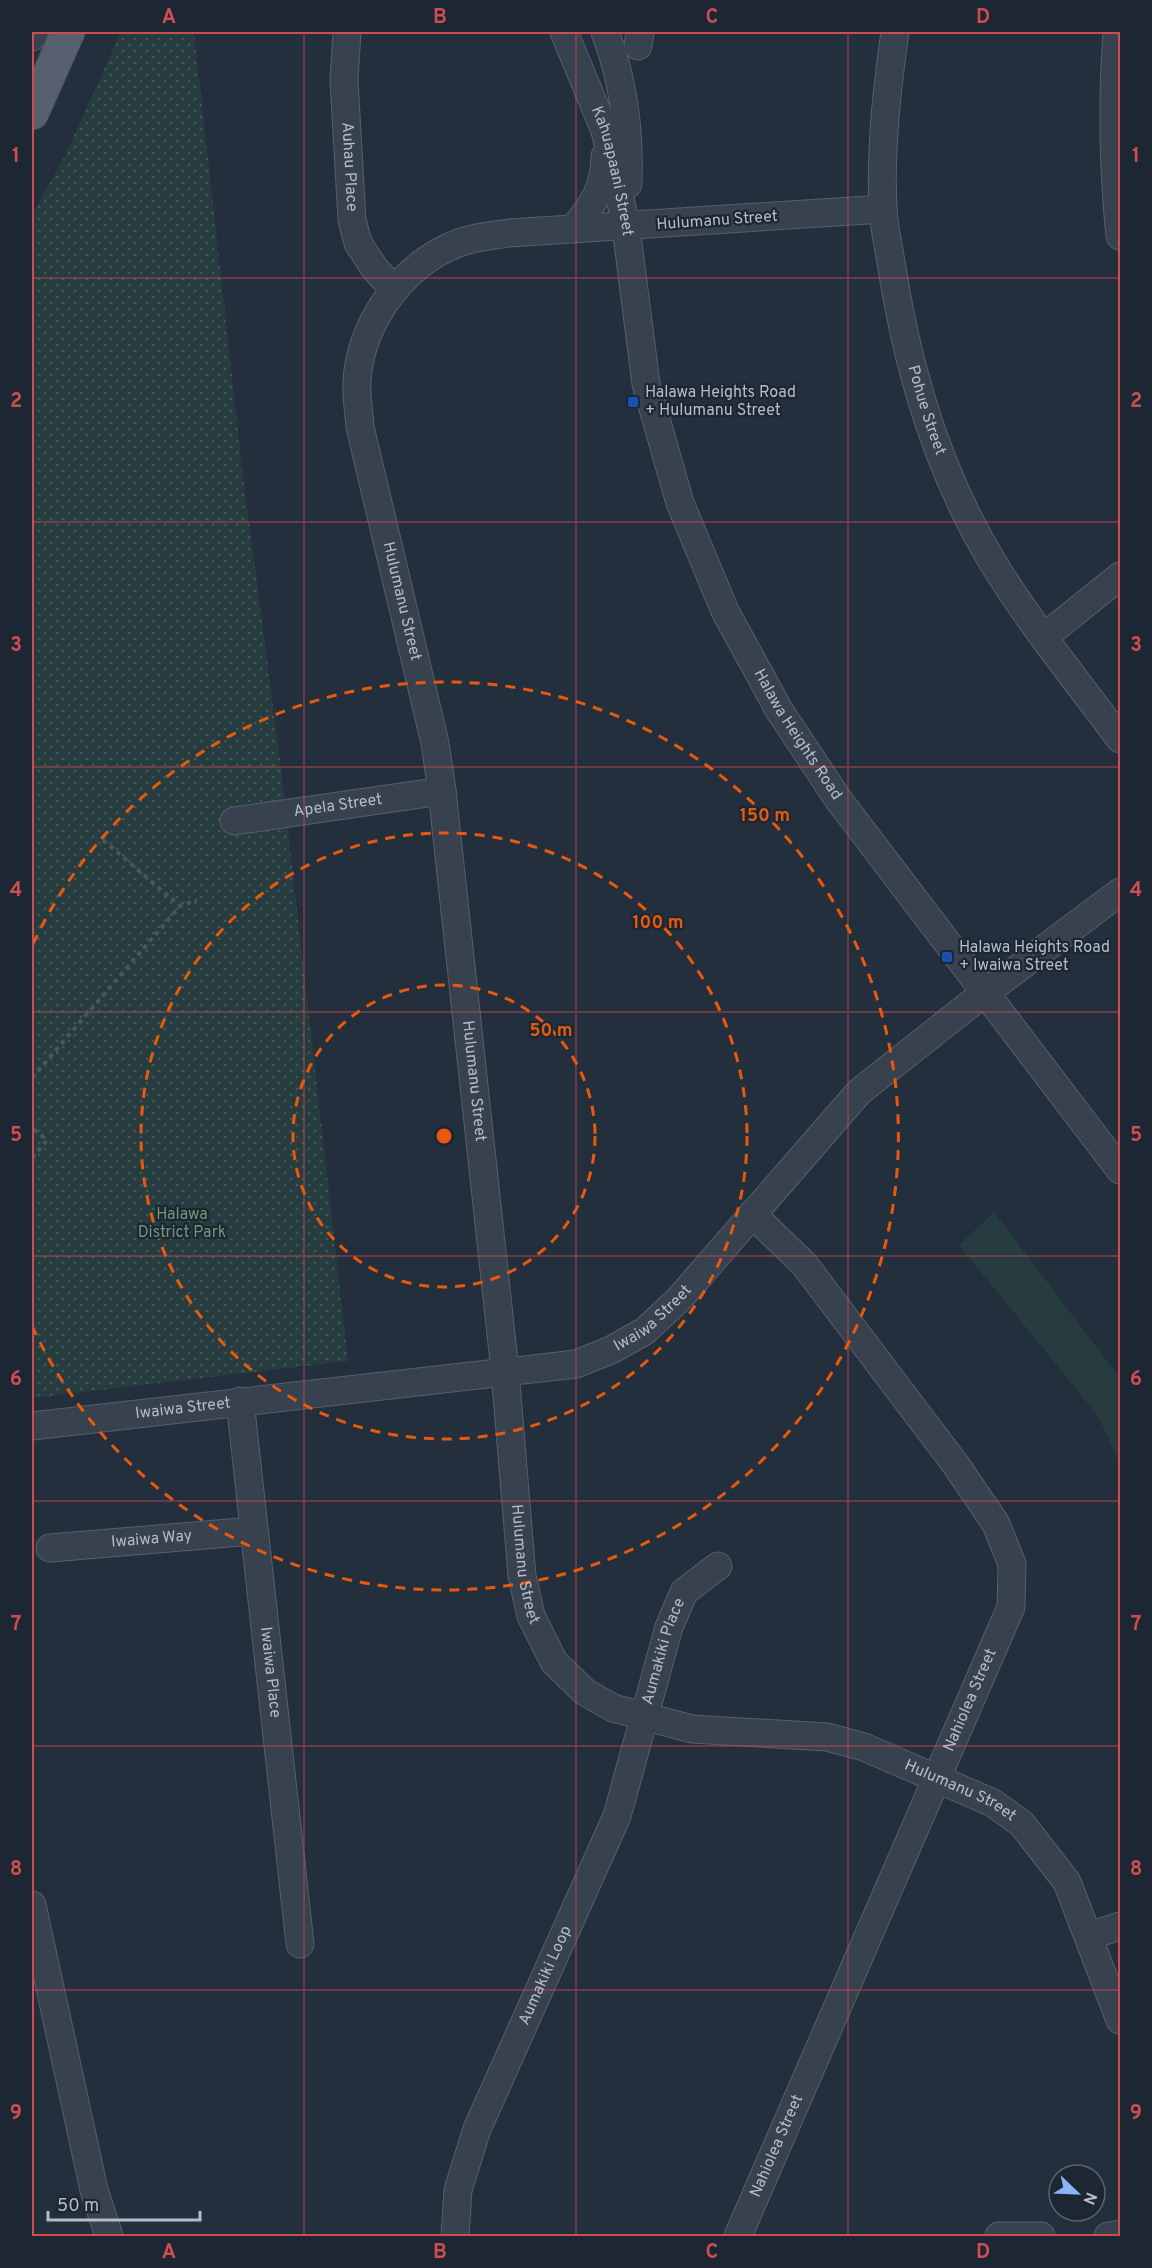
<svg xmlns="http://www.w3.org/2000/svg" width="1152" height="2268" viewBox="0 0 1152 2268" font-family="Overpass,sans-serif">
<style>
.green{fill:#263c3f}
.park{fill:url(#park-dots)}
.lines{fill:none;stroke-linecap:round;stroke-linejoin:round}
.minor-casing{stroke:#565f6c;stroke-width:29}
.major-casing{stroke:#414a57;stroke-width:35}
.path{stroke:#44595c;stroke-width:4;stroke-dasharray:4.5 4.5;stroke-linecap:butt}
.minor{stroke:#38414e;stroke-width:27}
.major{stroke:#56606e;stroke-width:33}
.grid{fill:none;stroke:#ce4d50;stroke-width:1.5;stroke-opacity:0.55}
.ring{fill:none;stroke:#e8590c;stroke-width:3;stroke-dasharray:10 8}
.transit-dot{fill:#1a4fb4;stroke:#1d2633;stroke-width:2}
.labels{text-anchor:middle;dominant-baseline:central;stroke-width:4.5;stroke-linejoin:round;paint-order:stroke}
.street-label{font-size:16px;fill:#b4bcc9;stroke:#1d2633}
.poi-label{font-size:16px;fill:#b4bcc9;stroke:#1d2633;text-anchor:start}
.park-label{font-size:16px;fill:#6b9a76;stroke:#1d2633}
.centre{fill:#e8590c;stroke:#1d2633;stroke-width:3}
.ring-label{font-size:18px;text-anchor:middle;font-weight:bold;fill:#e8590c;stroke:#1d2633;stroke-width:4.5;stroke-linejoin:round;paint-order:stroke}
.neatline{fill:none;stroke:#ce4d50;stroke-width:2}
.grid-label{font-size:20px;text-anchor:middle;font-weight:bold;fill:#ce4d50}
</style>
<defs>
<pattern id="park-dots" width="8" height="8" patternUnits="userSpaceOnUse" patternTransform="scale(1.5)"><rect width="8" height="8" fill="#263c3f"/><path d="M2 2h.1M6 6h.1" fill="none" stroke="#435659" stroke-width="1.8" stroke-linecap="round"/></pattern>
</defs>
<rect width="100%" height="100%" fill="#242f3e"/>
<path class="green" d="M994 1212 1120 1378V1463L1098 1416 959 1245Z"/>
<path class="park" d="M121 32H194L242 467 281 768 348 1361 32 1398V215L65 156Z"/>
<g class="lines">
<defs>
<g id="minor">
<path id="s1" d="M347 32 344 80 352 220 358 243 375 269 394 289"/>
<path id="s2" d="M564 32 605 131 615 173 626 227 646 384 680 503 725 611 779 710 838 799 1120 1170"/>
<path d="M605 32C623 79 630 133 628 184"/>
<path id="s3" d="M895 32C887 89 880 150 883 208 884 226 888 245 891 262 907 368 939 475 995 566 1032 626 1078 682 1120 739"/>
<path d="M1117 32C1112 100 1113 168 1120 236"/>
<path d="M32 37 34 32"/>
<path d="M638 46 640 32"/>
<path id="s4" d="M883 209 509 233C496 235 481 236 468 240 408 257 360 320 357 381 356 396 359 412 360 427L435 743 442 791 505 1371 522 1576 531 1616 554 1662 585 1692 613 1708 692 1729 827 1737 864 1747 993 1803 1022 1824 1067 1882 1120 2020"/>
<path d="M573 229C592 206 605 188 605 156"/>
<path d="M1044 637 1120 576"/>
<path id="s5" d="M234 821 442 791"/>
<path id="s6" d="M240 1401 300 1944"/>
<path id="s7" d="M32 1426 576 1364 611 1350 645 1331 679 1299 859 1092 969 1005 1120 892"/>
<path id="s8" d="M50 1548 253 1531"/>
<path d="M32 1905 94 2190 109 2236"/>
<path d="M1089 1936 1120 1926"/>
<path id="s9" d="M455 2236 458 2190 477 2129 617 1816 669 1627 684 1592 718 1566"/>
<path id="s10" d="M738 2236 1011 1607 1012 1564 996 1524 956 1465 804 1264 752 1214"/>
<path d="M999 2236H1041"/>
<path d="M1108 2236 1120 2234"/>
</g>
<path id="major" d="M32 113 68 32"/>
</defs>
<use href="#minor" class="minor-casing"/>
<use href="#major" class="major-casing"/>
<path class="path" d="M103 840 180 906
M32 1078 180 906 197 900
M32 1158 47 1140 32 1128"/>
<use href="#minor" class="minor"/>
<use href="#major" class="major"/>
</g>
<path class="grid" d="M304 32V2236M576 32V2236M848 32V2236M32 278H1120M32 522H1120M32 767H1120M32 1012H1120M32 1256H1120M32 1501H1120M32 1746H1120M32 1990H1120"/>
<g class="ring">
<circle cx="444" cy="1136" r="151"/>
<circle cx="444" cy="1136" r="303"/>
<path d="M33 944A454 454 0 1 1 33 1328"/>
</g>
<g class="transit-dot">
<rect x="627" y="396" width="12" height="12" rx="3"/>
<rect x="941" y="951" width="12" height="12" rx="3"/>
</g>
<g class="labels">
<g class="street-label">
<text stroke="none"><textPath href="#s2" startOffset="148">Kahuapaani Street</textPath></text>
<text stroke="none"><textPath href="#s1" startOffset="135">Auhau Place</textPath></text>
<text transform="translate(717 221) rotate(-4)">Hulumanu Street</text>
<text stroke="none"><textPath href="#s3" startOffset="384">Pohue Street</textPath></text>
<text stroke="none"><textPath href="#s4" startOffset="832">Hulumanu Street</textPath></text>
<text stroke="none"><textPath href="#s2" startOffset="748">Halawa Heights Road</textPath></text>
<text stroke="none"><textPath href="#s5" startOffset="105">Apela Street</textPath></text>
<text stroke="none"><textPath href="#s4" startOffset="1318">Hulumanu Street</textPath></text>
<text stroke="none"><textPath href="#s7" startOffset="638">Iwaiwa Street</textPath></text>
<text stroke="none"><textPath href="#s7" startOffset="152">Iwaiwa Street</textPath></text>
<text stroke="none"><textPath href="#s8" startOffset="102">Iwaiwa Way</textPath></text>
<text stroke="none"><textPath href="#s4" startOffset="1804">Hulumanu Street</textPath></text>
<text stroke="none"><textPath href="#s9" startOffset="624">Aumakiki Place</textPath></text>
<text stroke="none"><textPath href="#s6" startOffset="273">Iwaiwa Place</textPath></text>
<text stroke="none"><textPath href="#s10" startOffset="584">Nahiolea Street</textPath></text>
<text stroke="none"><textPath href="#s4" startOffset="2344">Hulumanu Street</textPath></text>
<text stroke="none"><textPath href="#s9" startOffset="278">Aumakiki Loop</textPath></text>
<text stroke="none"><textPath href="#s10" startOffset="98">Nahiolea Street</textPath></text>
</g>
<g class="poi-label">
<text x="645" y="393">Halawa Heights Road<tspan x="645" dy="18">+ Hulumanu Street</tspan></text>
<text x="959" y="948">Halawa Heights Road<tspan x="959" dy="18">+ Iwaiwa Street</tspan></text>
</g>
<g class="park-label">
<text x="182" y="1215">Halawa<tspan x="182" dy="18">District Park</tspan></text>
</g>
</g>
<circle cx="444" cy="1136" r="9" class="centre"/>
<g class="ring-label">
<text x="765" y="821">150 m</text>
<text x="658" y="928">100 m</text>
<text x="551" y="1036">50 m</text>
</g>
<rect width="1152" height="2268" fill="none" stroke="#1d2633" stroke-width="66"/>
<g transform="translate(1077 2193) rotate(113)"><circle r="28" fill="#1d2633" stroke="#59626f" stroke-width="1.5"/>
<path d="M0-4.5L10 22L0 15L-10 22Z" fill="#8ab4f8"/>
<text y="-9" font-size="16" font-weight="bold" text-anchor="middle" fill="#b4bcc9">N</text>
</g>
<path d="M48 2211v9h152v-9" fill="none" stroke="#b4bcc9" stroke-width="3"/>
<text x="57" y="2211" font-size="18" fill="#b4bcc9" stroke="#1d2633" stroke-width="4.5" paint-order="stroke">50 m</text>
<rect x="33" y="33" width="1086" height="2202" class="neatline"/>
<g class="grid-label">
<text x="169" y="23">A</text>
<text x="440" y="23">B</text>
<text x="712" y="23">C</text>
<text x="983" y="23">D</text>
<text x="16" y="162">1</text>
<text x="1136" y="162">1</text>
<text x="16" y="407">2</text>
<text x="1136" y="407">2</text>
<text x="16" y="651">3</text>
<text x="1136" y="651">3</text>
<text x="16" y="896">4</text>
<text x="1136" y="896">4</text>
<text x="16" y="1141">5</text>
<text x="1136" y="1141">5</text>
<text x="16" y="1385">6</text>
<text x="1136" y="1385">6</text>
<text x="16" y="1630">7</text>
<text x="1136" y="1630">7</text>
<text x="16" y="1875">8</text>
<text x="1136" y="1875">8</text>
<text x="16" y="2119">9</text>
<text x="1136" y="2119">9</text>
<text x="169" y="2258">A</text>
<text x="440" y="2258">B</text>
<text x="712" y="2258">C</text>
<text x="983" y="2258">D</text>
</g>
</svg>
